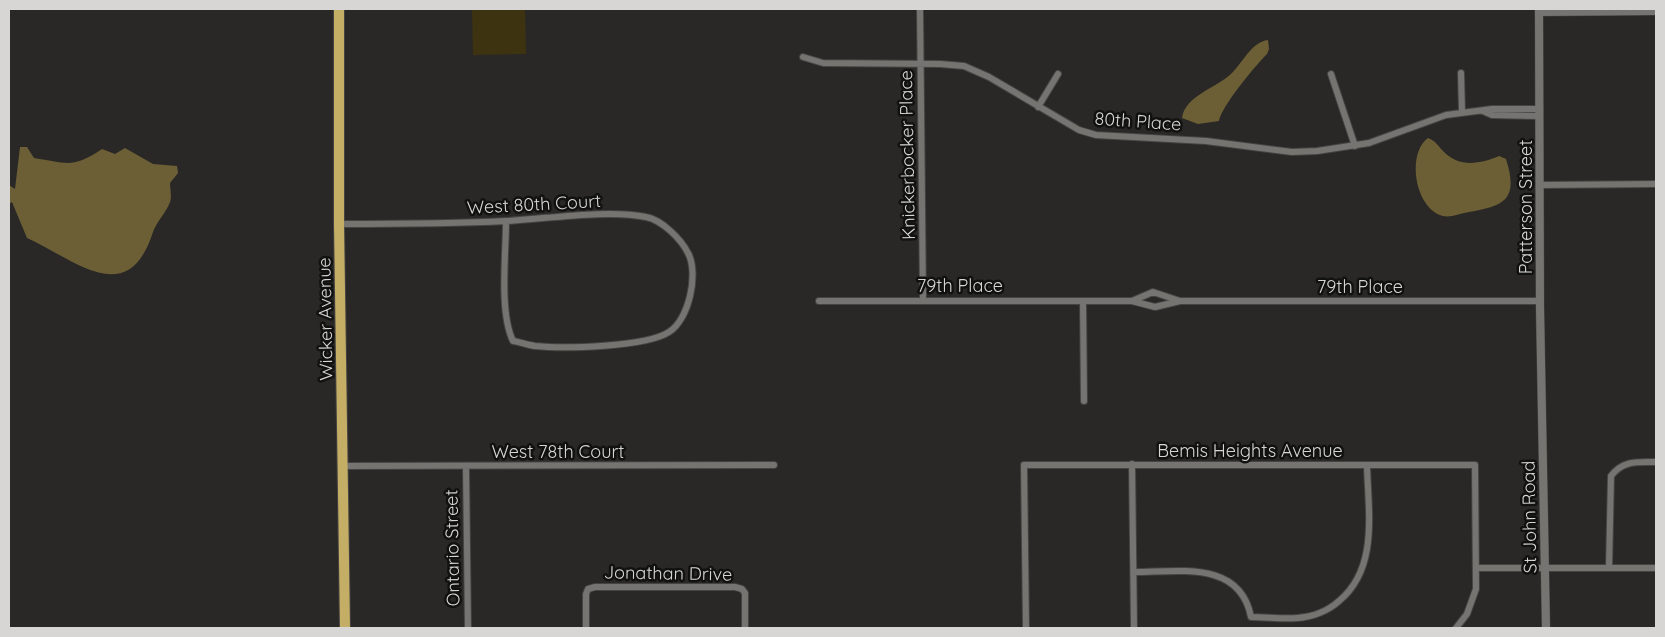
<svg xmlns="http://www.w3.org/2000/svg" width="1665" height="637" viewBox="0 0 1665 637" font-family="Quicksand,sans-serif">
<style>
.green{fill:#3e3310}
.water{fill:#6c5f35}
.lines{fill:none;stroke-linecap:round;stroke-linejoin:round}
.minor-casing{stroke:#454442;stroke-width:8}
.tertiary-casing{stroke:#454442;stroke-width:9}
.trunk-casing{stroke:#454442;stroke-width:12}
.minor{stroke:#757471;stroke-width:6}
.tertiary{stroke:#757471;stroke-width:8}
.trunk{stroke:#c4ad65;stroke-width:10}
.labels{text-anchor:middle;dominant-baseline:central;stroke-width:5;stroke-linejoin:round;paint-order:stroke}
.street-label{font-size:18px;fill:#d7d6d5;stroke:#111110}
</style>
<rect width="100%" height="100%" fill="#292826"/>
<path class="green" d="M472 9H525L526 54 473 55Z"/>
<path class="water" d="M1268 40 1269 49 1267 54C1255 66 1221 107 1219 121L1198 124 1182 118C1185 96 1216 88 1231 74 1242 64 1251 42 1268 40Z
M1428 138C1436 141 1437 145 1443 151 1459 168 1480 164 1499 156L1506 159C1519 200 1504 206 1469 212 1462 213 1450 218 1443 216 1415 209 1406 154 1428 138Z
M20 147H27L34 158C67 163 72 169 102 149L115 154 125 148 153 164 177 166 178 173 170 183C170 188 172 197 170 202 166 213 157 221 153 232 128 311 74 259 27 238L12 202 9 204V185L15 189Z"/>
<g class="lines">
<defs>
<path id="minor" d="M920 9 923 300
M803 57 823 63 940 64 964 66 989 77 1079 130 1096 135 1206 141 1292 152 1317 151 1369 143 1446 115 1492 109H1540
M1461 73 1462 112
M1331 74 1355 146
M1038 107 1058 74
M1483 111 1492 115 1540 116
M1540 185 1656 184
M339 224C395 224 450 224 506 221 546 219 608 209 646 217 662 220 681 239 688 253 699 273 689 320 669 332 646 347 564 349 535 346 528 345 520 342 513 341 499 312 506 255 506 221
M819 301H1132L1155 307 1180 301H1540
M1083 301 1084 401
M1132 301 1153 292 1180 301
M1132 464 1134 628
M343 466 774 465
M466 467 468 628
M1476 568H1656
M1609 568 1611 476C1623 460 1637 462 1656 462
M1134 572C1179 572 1240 560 1251 617 1266 617 1282 619 1297 618 1312 617 1328 611 1339 601 1379 568 1368 511 1367 465
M586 628V594L588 589 595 587H735L742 589 745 593V628
M1026 628 1024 465H1475L1476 589 1467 614 1456 628"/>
<path id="tertiary" d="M1539 9 1540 308 1546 628
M1539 12 1656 11"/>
<path id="trunk" d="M339 9V224L345 628"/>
</defs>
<use href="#minor" class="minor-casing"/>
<use href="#tertiary" class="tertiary-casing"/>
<use href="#trunk" class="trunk-casing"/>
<use href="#minor" class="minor"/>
<use href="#tertiary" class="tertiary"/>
<use href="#trunk" class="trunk"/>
</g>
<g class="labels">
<g class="street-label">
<text transform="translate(1138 121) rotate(4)">80th Place</text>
<text transform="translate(907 155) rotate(-91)">Knickerbocker Place</text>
<text transform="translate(534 204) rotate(-3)">West 80th Court</text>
<text transform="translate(1525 207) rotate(-90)">Patterson Street</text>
<text x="960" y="285">79th Place</text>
<text x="1360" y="286">79th Place</text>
<text transform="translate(325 319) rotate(-91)">Wicker Avenue</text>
<text x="1250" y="450">Bemis Heights Avenue</text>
<text x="558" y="451">West 78th Court</text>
<text transform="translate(1529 517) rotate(-91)">St John Road</text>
<text transform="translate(452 548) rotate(-91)">Ontario Street</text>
<text transform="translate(668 573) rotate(1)">Jonathan Drive</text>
</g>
</g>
<rect width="1665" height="637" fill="none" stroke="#d7d6d5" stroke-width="20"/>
</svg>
